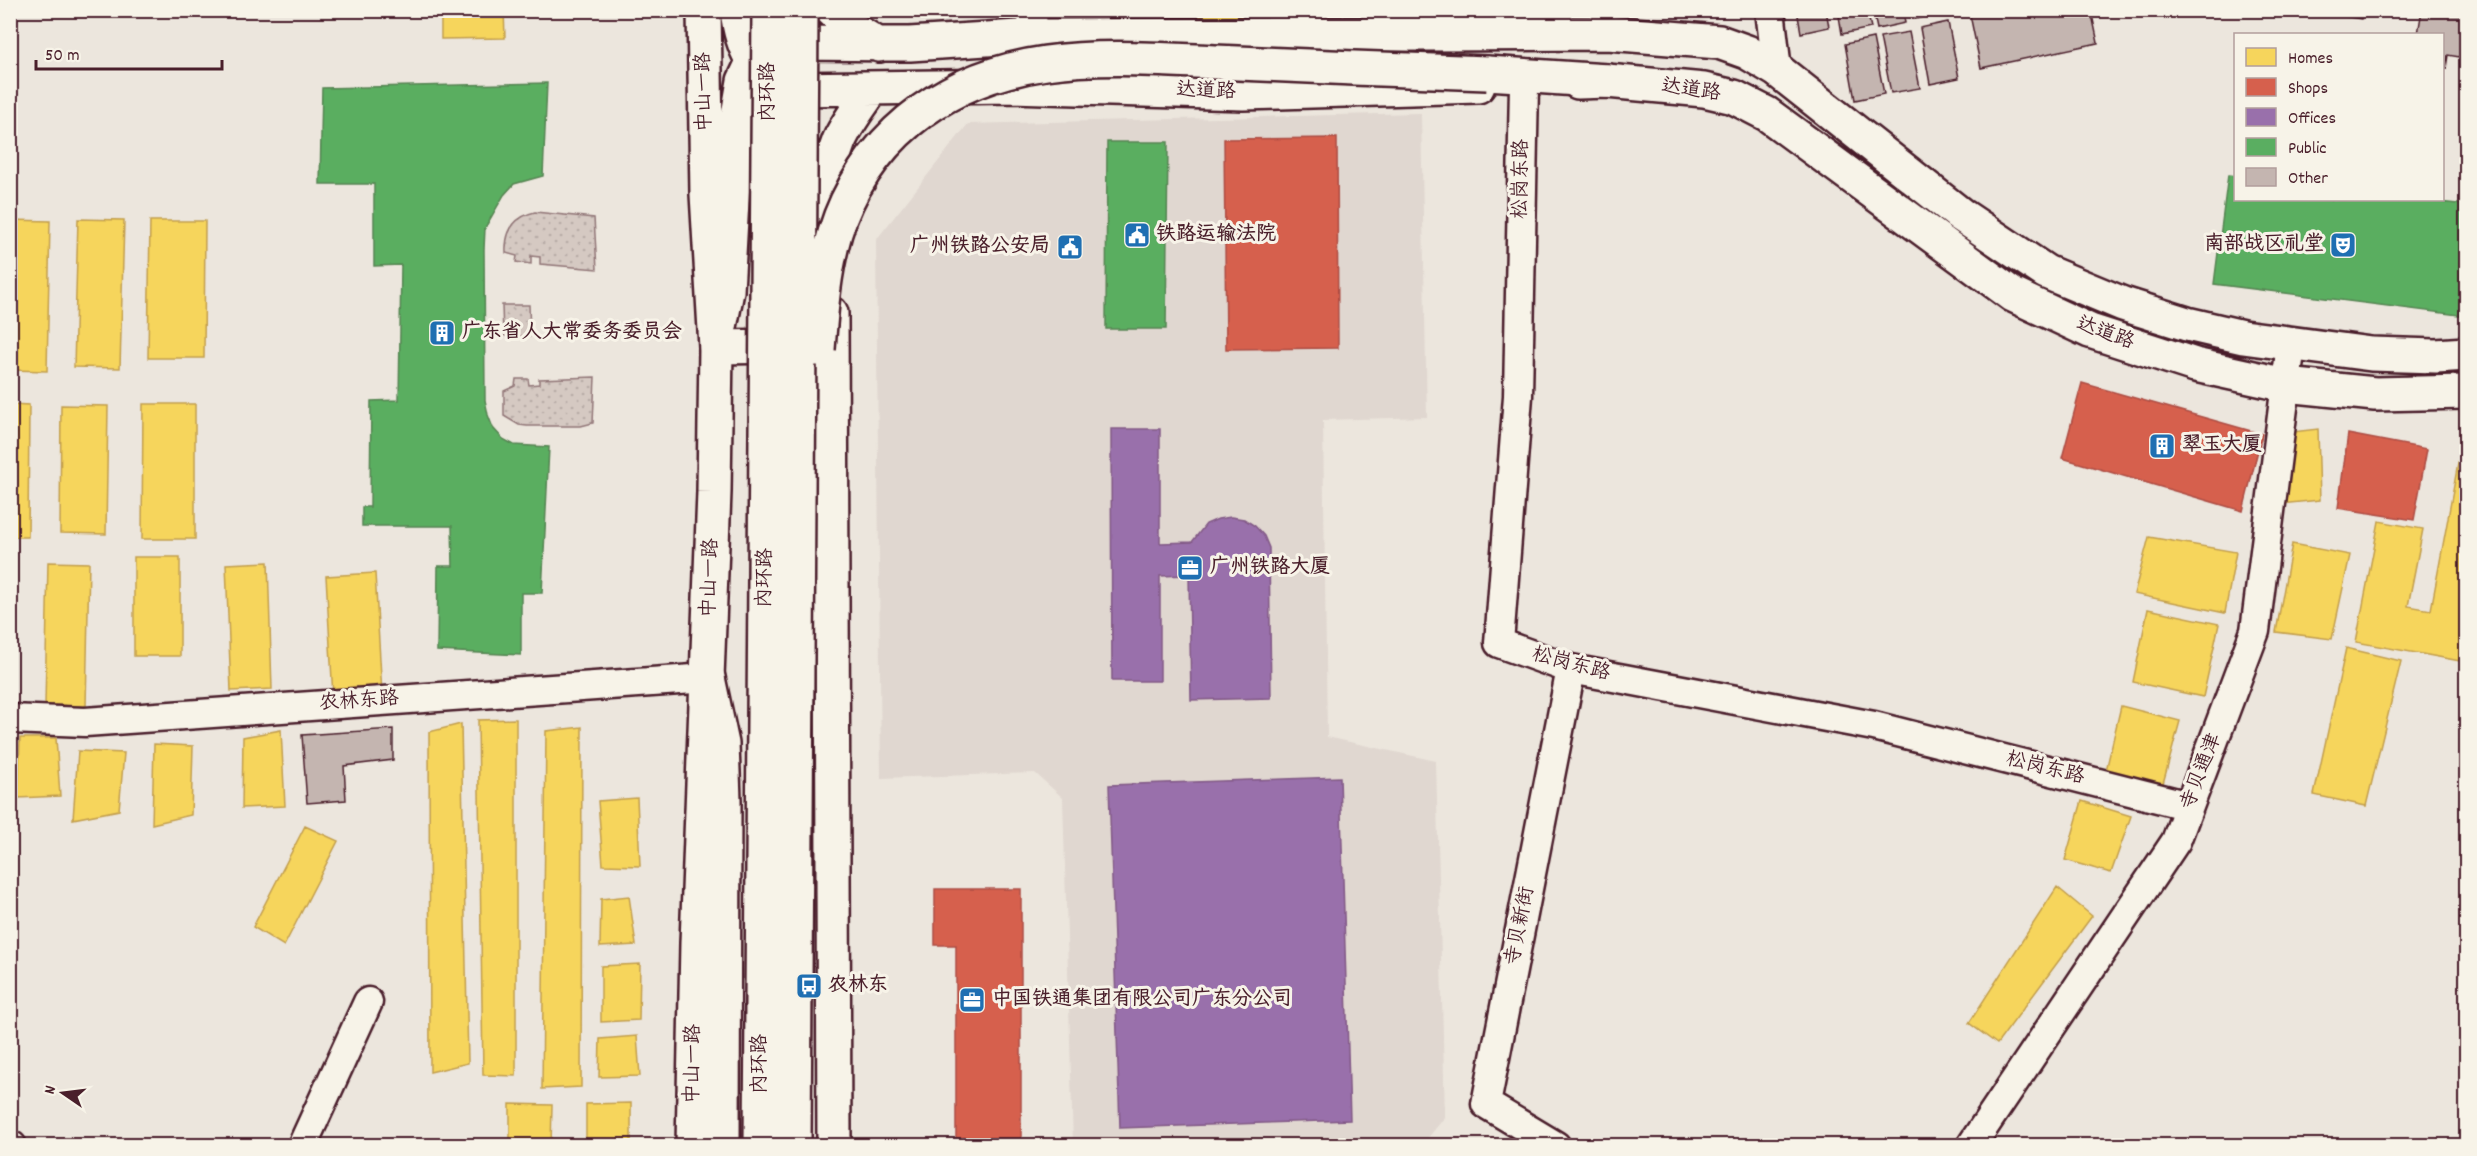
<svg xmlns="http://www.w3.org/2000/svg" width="2477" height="1156" viewBox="0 0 2477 1156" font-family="Dekko,'LXGW WenKai TC',sans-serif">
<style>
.built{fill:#e0d7d0}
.green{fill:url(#green-dots);stroke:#907476;stroke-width:1.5}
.homes{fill:#f6d55c;stroke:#c29e4d;stroke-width:1.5}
.shops{fill:#d6604d;stroke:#ac4c43;stroke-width:1.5}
.offices{fill:#9970ab;stroke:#815885;stroke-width:1.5}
.public{fill:#5aae61;stroke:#558351;stroke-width:1.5}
.building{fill:#c4b5b0;stroke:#4a1f2b;stroke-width:1.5}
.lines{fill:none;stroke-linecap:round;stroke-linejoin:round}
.street-casing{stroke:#4a1f2b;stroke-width:33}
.secondary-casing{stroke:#4a1f2b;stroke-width:38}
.primary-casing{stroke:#4a1f2b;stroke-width:38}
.highway-casing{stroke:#4a1f2b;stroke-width:38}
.street{stroke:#f7f3e8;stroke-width:28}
.secondary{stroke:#f7f3e8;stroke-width:33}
.primary{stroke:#f7f3e8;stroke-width:33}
.highway{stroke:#f7f3e8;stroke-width:33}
.highway-bridge-casing{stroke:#4a1f2b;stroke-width:38;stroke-linecap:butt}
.highway-bridge{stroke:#f7f3e8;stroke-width:33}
.labels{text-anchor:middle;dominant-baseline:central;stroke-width:6;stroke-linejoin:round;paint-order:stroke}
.street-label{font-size:20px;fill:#4a1f2b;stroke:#f7f3e8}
.poi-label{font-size:20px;font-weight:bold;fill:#4a1f2b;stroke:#f7f3e8;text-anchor:start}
</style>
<defs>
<pattern id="green-dots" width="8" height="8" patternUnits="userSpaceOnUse" patternTransform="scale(1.5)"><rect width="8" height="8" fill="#d5c9c2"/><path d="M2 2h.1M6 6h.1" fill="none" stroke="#b8aca7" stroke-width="1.8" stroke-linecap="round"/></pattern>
</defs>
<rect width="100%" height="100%" fill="#ece6dd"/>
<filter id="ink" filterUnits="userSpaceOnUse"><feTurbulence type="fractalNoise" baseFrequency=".0167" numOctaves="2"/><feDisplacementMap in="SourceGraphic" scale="12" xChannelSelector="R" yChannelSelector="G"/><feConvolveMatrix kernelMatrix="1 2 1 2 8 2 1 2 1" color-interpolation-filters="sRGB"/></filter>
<g filter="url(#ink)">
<path class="built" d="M1421 113 1427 417 1323 420 1327 737 1436 761 1445 1117 1422 1145H1073L1063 798 1035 773 881 778 876 240 968 124Z"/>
<path class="green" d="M535 212 594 218 597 269 540 264V257L531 256V264L516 262 517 256 506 253C505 232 513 217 535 212Z
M502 305H529L530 336H503Z
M595 377 593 423 581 426H527L519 425 504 416V391L515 386 516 379H528L529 385 539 384V379Z"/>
<path class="homes" d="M441 10H504L505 38 441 39Z
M1077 10H1256V17L1077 19Z
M78 219 124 220 120 368 74 367Z
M10 220 50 221 47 371 10 370Z
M150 221H205L204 358H148Z
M10 404 29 405 28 537H10Z
M143 404H195V539H142Z
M61 405 108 406 106 534 60 533Z
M2318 429 2320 500 2280 504 2284 433Z
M2462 442 2466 443V662L2356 642 2379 521 2423 529 2408 606 2431 610Z
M2149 537 2236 552 2225 613 2134 594Z
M2292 544 2350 555 2332 639 2276 632Z
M134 557H180V656H134Z
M48 562 89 563 86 706 45 705Z
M268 562 272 689 231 691 226 564Z
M375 573 382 694 333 697 326 576Z
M2148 609 2219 624 2203 697 2133 682Z
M2346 648 2401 661 2366 806 2314 795Z
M2121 706 2180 721 2162 787 2105 775Z
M516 719V1076L483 1075 478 720Z
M461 724 468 1063 430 1072 429 732Z
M582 727 581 1087 542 1089 546 731Z
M281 730 285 806 242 808 243 737Z
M20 738H56L60 796 18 798Z
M154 744 193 746 191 815 152 824Z
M78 751 124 753 119 810 73 819Z
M637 798 640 866 603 865 598 801Z
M2082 801 2131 816 2111 873 2065 860Z
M305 826 338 841 284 946 253 927Z
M2057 887 2092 916 1997 1044 1969 1023Z
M629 896 636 945 600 947 601 899Z
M640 964 639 1020 601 1022V966Z
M637 1036 640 1076 599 1077 600 1039Z
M631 1103V1146H586V1104Z
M510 1104 552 1105 551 1146H510Z"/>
<path class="shops" d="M1337 138 1338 348 1226 349 1224 139Z
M2082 383 2262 434 2243 511 2062 458Z
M2348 434 2427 449 2414 520 2338 508Z
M935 889H1021V1146H956V945H935Z"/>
<path class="offices" d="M1111 429H1160V543L1192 542 1206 524 1218 519 1231 517 1244 519 1255 526 1264 536 1269 548 1271 698 1191 700 1189 575 1160 576V681H1112Z
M1340 777 1350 1120 1120 1128 1109 785Z"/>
<path class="public" d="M547 83 543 176 514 184 504 195 485 228 484 249 485 400 488 415 493 428 503 439 514 445 549 447 542 593H521V655L437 651 438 566H453L452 526H362V507H370L371 401 399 400 401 265 374 266V184H320L322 88Z
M1107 142H1168L1166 329H1106Z
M2228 175 2236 176V200H2421L2466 205V316L2214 284Z"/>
<path class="building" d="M1797 10H1826L1829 27 1801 33Z
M1838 10H1867L1871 28 1842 34Z
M1873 10H1903L1905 23 1877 29Z
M1913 10H1942L1943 13 1915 19Z
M1969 10H2091L2098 43 1981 68Z
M2306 10H2363L2361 19Z
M2422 10H2466V58L2448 55 2446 69H2442V34H2418Z
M1948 22 1959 78 1930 84 1920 28Z
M1909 32 1920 88 1891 93 1880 37Z
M1873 38 1884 94 1855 100 1845 44Z
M393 729V760L344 766 346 800 307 803 302 735Z"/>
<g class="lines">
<defs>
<path id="street" d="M1032 10 1033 36
M1770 10 1777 70
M1524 85 1518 396 1499 643 1571 669 1874 726 2189 806
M10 719 85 722 708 678
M10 1145 12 1146
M302 1146 368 1002
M1556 1146 1486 1104 1571 669
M1971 1146 2176 841 2255 631 2291 344"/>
<path id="secondary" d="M737 10C741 44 755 83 793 89L1011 86 1243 93 1478 86
M832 10 854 30 879 45
M1578 82 1607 81 1704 90 1734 97 1767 114 2013 295 2090 331 2195 365 2286 385 2375 394 2466 392
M831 244C831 210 826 173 839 141 847 123 861 105 872 89
M831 313 834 1146
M786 346 716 347 727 291 736 127 744 81 753 62 770 50 796 43 910 44 1033 36 1608 33 1719 42 1747 52 1777 70 1961 215 2046 272 2123 304 2187 324 2243 337 2371 354 2436 356 2466 354"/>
<path id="primary" d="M693 1146 697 943 714 492 716 347 707 194 704 10"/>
<path id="highway" d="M1487 73 1607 81
M708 678 722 744 724 800 723 1146"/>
</defs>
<use href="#street" class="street-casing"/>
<use href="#secondary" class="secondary-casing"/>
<use href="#primary" class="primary-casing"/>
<use href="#highway" class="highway-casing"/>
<use href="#street" class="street"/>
<use href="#secondary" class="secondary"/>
<use href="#primary" class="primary"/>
<use href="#highway" class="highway"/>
<defs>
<path id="highway-bridge" d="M818 349C821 310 824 271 835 233 848 190 874 150 909 121 999 47 1105 57 1215 62 1306 66 1396 70 1487 73
M761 1146 769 10
M794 1146 801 10"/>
</defs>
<use href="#highway-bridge" class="highway-bridge-casing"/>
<use href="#highway-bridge" class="highway-bridge"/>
</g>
</g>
<defs>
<symbol id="civic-square" viewBox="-11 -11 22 22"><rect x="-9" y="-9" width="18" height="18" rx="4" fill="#1f6fb2" stroke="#f7f3e8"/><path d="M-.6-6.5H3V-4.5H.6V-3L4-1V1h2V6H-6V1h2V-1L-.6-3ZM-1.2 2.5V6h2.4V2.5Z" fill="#fff"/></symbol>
<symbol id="theatre-square" viewBox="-11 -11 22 22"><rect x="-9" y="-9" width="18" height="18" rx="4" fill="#1f6fb2" stroke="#f7f3e8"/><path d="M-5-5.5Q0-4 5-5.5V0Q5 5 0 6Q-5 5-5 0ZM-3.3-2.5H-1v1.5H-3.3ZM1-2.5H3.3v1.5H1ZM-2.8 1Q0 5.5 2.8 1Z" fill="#fff"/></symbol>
<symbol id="building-square" viewBox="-11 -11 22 22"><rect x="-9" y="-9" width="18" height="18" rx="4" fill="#1f6fb2" stroke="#f7f3e8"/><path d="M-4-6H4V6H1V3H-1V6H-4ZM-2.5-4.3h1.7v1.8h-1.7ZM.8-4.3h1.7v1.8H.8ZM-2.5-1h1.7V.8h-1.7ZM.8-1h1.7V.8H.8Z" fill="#fff"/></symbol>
<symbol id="office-square" viewBox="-11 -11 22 22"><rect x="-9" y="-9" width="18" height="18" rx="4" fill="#1f6fb2" stroke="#f7f3e8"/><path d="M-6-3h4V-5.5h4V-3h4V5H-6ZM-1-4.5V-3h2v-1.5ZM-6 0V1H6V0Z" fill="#fff"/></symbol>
<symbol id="bus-square" viewBox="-11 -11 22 22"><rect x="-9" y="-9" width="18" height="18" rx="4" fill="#1f6fb2" stroke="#f7f3e8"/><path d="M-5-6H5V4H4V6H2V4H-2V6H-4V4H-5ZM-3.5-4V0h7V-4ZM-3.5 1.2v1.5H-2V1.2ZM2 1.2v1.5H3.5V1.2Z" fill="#fff"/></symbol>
</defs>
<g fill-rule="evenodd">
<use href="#civic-square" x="1122" y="220" width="30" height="30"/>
<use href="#theatre-square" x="2328" y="230" width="30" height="30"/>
<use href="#civic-square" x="1055" y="232" width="30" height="30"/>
<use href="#building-square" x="427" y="318" width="30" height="30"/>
<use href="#building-square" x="2147" y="431" width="30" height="30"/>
<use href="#office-square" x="1175" y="553" width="30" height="30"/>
<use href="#bus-square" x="794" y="971" width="30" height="30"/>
<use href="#office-square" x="957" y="985" width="30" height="30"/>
</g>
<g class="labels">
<g class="street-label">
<text transform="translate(1691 91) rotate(8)">达道路</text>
<text transform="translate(705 92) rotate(-91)">中山一路</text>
<text transform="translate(769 92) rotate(-90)">内环路</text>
<text transform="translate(1206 92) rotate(2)">达道路</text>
<text transform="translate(1522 179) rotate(-89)">松岗东路</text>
<text transform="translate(2105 334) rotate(20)">达道路</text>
<text transform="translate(711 578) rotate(-88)">中山一路</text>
<text transform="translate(766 578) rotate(-89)">内环路</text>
<text transform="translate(1571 665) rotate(15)">松岗东路</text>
<text transform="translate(359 702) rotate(-4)">农林东路</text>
<text transform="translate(2045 769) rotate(14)">松岗东路</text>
<text transform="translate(2202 772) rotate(-69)">寺贝通津</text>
<text transform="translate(1521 926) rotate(-79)">寺贝新街</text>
<text transform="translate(694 1064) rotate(-89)">中山一路</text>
<text transform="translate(761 1064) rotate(-90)">内环路</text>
</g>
<g class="poi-label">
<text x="1156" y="235">铁路运输法院</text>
<text x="2324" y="245" text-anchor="end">南部战区礼堂</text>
<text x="1050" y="247" text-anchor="end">广州铁路公安局</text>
<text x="462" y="333">广东省人大常委务委员会</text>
<text x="2182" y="446">翠玉大厦</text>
<text x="1210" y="568">广州铁路大厦</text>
<text x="828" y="986">农林东</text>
<text x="992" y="1000">中国铁通集团有限公司广东分公司</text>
</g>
</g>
<rect width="2477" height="1156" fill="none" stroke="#f7f3e8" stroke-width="36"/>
<rect x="18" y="18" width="2441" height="1120" fill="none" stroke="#4a1f2b" stroke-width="2" filter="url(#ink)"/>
<rect x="2234" y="33" width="210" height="168" fill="#f7f3e8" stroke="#b29e9c" stroke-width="1.5"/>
<rect x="2246" y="48" width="30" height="18" fill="#f6d55c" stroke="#b29e9c" stroke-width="1.5"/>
<text x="2288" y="63" font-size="18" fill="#4a1f2b">Homes</text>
<rect x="2246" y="78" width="30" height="18" fill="#d6604d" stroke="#b29e9c" stroke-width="1.5"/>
<text x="2288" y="93" font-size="18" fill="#4a1f2b">Shops</text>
<rect x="2246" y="108" width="30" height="18" fill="#9970ab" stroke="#b29e9c" stroke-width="1.5"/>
<text x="2288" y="123" font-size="18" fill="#4a1f2b">Offices</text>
<rect x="2246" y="138" width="30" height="18" fill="#5aae61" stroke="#b29e9c" stroke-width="1.5"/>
<text x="2288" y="153" font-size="18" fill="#4a1f2b">Public</text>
<rect x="2246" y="168" width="30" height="18" fill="#c4b5b0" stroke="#b29e9c" stroke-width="1.5"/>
<text x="2288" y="183" font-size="18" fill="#4a1f2b">Other</text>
<g transform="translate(63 1093) rotate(284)" stroke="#f7f3e8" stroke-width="4.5" paint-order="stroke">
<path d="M0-4.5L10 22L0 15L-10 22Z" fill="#4a1f2b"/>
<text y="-9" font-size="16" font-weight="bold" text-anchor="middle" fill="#4a1f2b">N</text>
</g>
<path d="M36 60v9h186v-9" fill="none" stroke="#4a1f2b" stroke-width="3"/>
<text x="45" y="60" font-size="18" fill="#4a1f2b" stroke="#f7f3e8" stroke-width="4.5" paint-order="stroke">50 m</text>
</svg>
